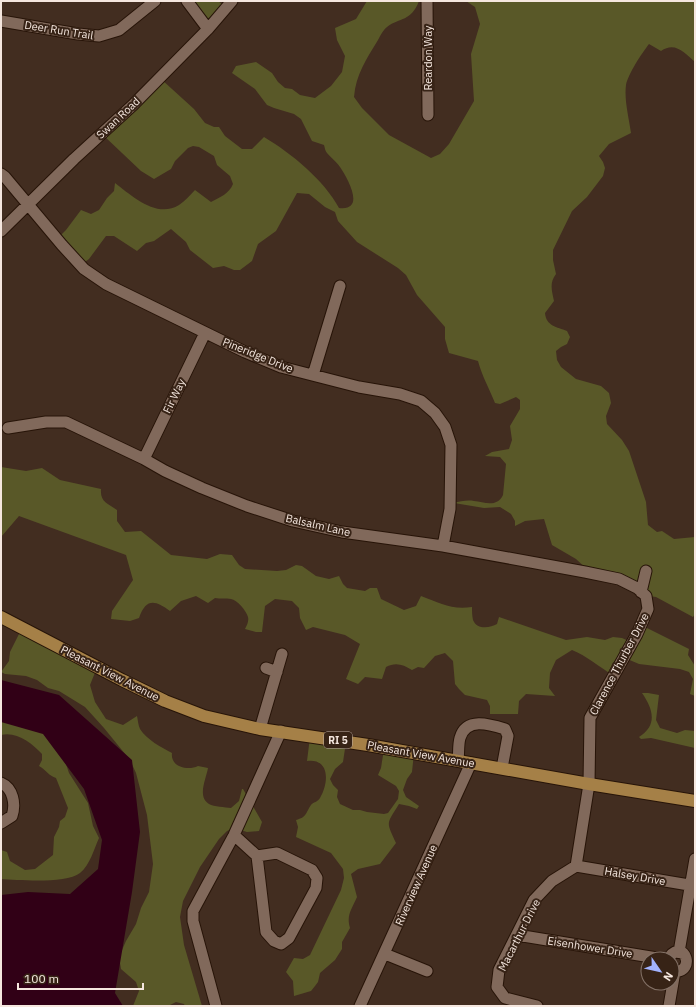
<svg xmlns="http://www.w3.org/2000/svg" width="696" height="1007" viewBox="0 0 696 1007" font-family="'IBM Plex Sans',sans-serif">
<style>
.green{fill:#595828}
.water{fill:#310016}
.lines{fill:none;stroke-linecap:round;stroke-linejoin:round}
.minor-casing{stroke:#271408;stroke-width:13}
.major-casing{stroke:#271408;stroke-width:14}
.minor{stroke:#81695b;stroke-width:11}
.major{stroke:#a58047;stroke-width:12}
.labels{text-anchor:middle;dominant-baseline:central;stroke-width:4;stroke-linejoin:round;paint-order:stroke}
.shield{fill:#372316;stroke:#bcaca3;stroke-width:1}
.shield-label{font-size:10px;font-weight:bold;fill:#f5e7df}
.street-label{font-size:11px;fill:#f5e7df;stroke:#372316}
</style>
<rect width="100%" height="100%" fill="#422d20"/>
<path class="green" d="M188 1H218L228 9 213 26Z
M367 1H419C411 22 400 17 387 27 383 30 380 36 378 40 366 60 356 74 354 97L362 108 389 135 431 158 440 154 449 144 474 101 471 54 480 24 475 7 466 1H695V62C685 53 675 41 661 51L649 44C642 53 628 74 626 85 624 100 629 118 631 133L609 144 599 156 603 162 605 168 603 176 587 197 572 211 553 250V260L556 274C549 283 552 291 554 301L545 313C546 326 557 327 567 331L570 337 567 344 561 347 556 351 557 360 561 367 576 379 601 386 609 393 611 403 606 416 607 424 622 440 629 451 646 502 648 525 657 532 662 531 674 539 695 537V614L693 617 656 597 649 596 590 572 576 559 552 545 544 519 525 521 515 526V521L511 514 500 507 484 508 454 503C460 501 468 500 474 501 484 502 497 508 503 495L506 464 500 457 485 456 492 452 509 449 512 440 510 426 520 409V400L516 397 500 404 495 403C489 388 482 376 478 361L449 353 445 339V327L417 295 406 275 398 268 357 242 338 221 335 212 325 207 309 194 297 193 276 231 258 244 252 261 240 270H234L224 266 213 268 190 250 186 242 171 229 154 241 146 243 137 251 114 236H106L89 259 82 264 58 238 66 230 81 210 91 214 99 210 107 198 114 191 115 183C132 196 157 219 179 205 185 201 190 195 195 190L211 202C220 197 229 194 233 184L230 176 217 165 214 156 199 147 193 146 188 148 175 161 171 169 154 179 141 171 103 135 161 79 194 109 205 123 214 127H219L225 136 242 149H252L264 137C291 153 324 180 339 208 366 211 348 179 340 167 337 162 331 158 327 153 325 151 325 148 324 145L312 141 301 119 294 114 274 108 267 105 255 89 232 73 236 66 256 62 272 73 278 82 285 88 292 89 300 95 315 98 331 86 342 72 345 56 337 40 335 28 356 19Z
M1 467 26 471 42 468 60 480 101 489C100 502 107 503 117 510V521L125 532 141 531 171 555 207 559 220 554 232 555 239 565 245 569 277 571 286 570 296 565 302 566 316 576 329 579 339 576 343 584 347 588 365 591 370 588H377L381 599 404 610 416 606 421 596C440 603 451 610 472 607 472 611 472 616 473 620 477 630 490 628 497 624L499 617 566 640 587 637 605 640 613 637 622 638 633 643 643 626 689 649 688 655 695 666V696L690 694 693 679 689 672 680 669 639 664 625 658 613 675C599 667 587 656 572 650L556 660 550 673 549 688 555 696 526 694 519 701 518 714H490V706L487 700 465 695 459 689 455 684 453 661 445 653 435 656 424 668 418 667 412 670C403 664 395 662 386 667L382 679 365 677 358 684 346 679 360 644 345 635 313 627 306 630 300 618 299 608 292 601 275 599 265 606 262 632H256L245 629C247 625 249 621 248 617 246 610 237 600 231 599 226 598 220 599 215 598L208 603 196 596 181 601 170 611C155 600 146 598 139 618L130 621 111 619 112 611 133 580 126 555 19 516 1 537Z
M22 628 98 665 90 685 95 702 106 719 123 725 137 716C138 720 138 725 140 729 147 740 161 747 172 753 170 767 188 771 198 766L208 768C206 779 197 797 209 804 214 807 225 807 231 808L239 801 242 789H243L262 822 259 831 247 832 234 828 227 831 219 839 200 867 183 901 180 917 184 945 202 1006H185L184 1004 176 1002 168 1006H133L139 991 136 982 121 969 119 957 126 941 136 924 141 908 149 892 153 864 147 815 136 773 130 760 104 728 85 707 59 691 48 688 37 680 26 676 5 674 1 672 9 661 10 652Z
M642 693H648L659 695 656 720 660 728 677 733 685 730 695 731V748L651 738 641 739 639 737C658 725 653 709 642 693Z
M1 719 45 733 65 761 69 773 88 803 93 826 99 838C94 849 90 865 80 873 66 884 19 880 1 879V850L7 852 10 861 25 870 35 869 53 855 54 837 59 827 60 821 65 817 68 808 56 778C49 776 46 770 39 766L42 760V754C32 743 16 731 1 735Z
M310 737 346 742 343 762 335 769 330 779 333 785 338 790 337 797 340 804 353 810H360L367 812 384 814 388 813 398 799 399 791 396 786 378 775 381 768 384 749 414 753 412 772 407 779 403 790 406 797 419 806 417 809 409 806 399 804C386 825 386 821 396 843L380 864 358 869 351 874 357 897C352 909 346 915 350 928L342 942V949L335 960 320 973 318 982 315 986 311 991 294 996 293 981 286 972 294 958 303 959 310 955 341 890 344 878 343 869 331 853 296 837 298 827 296 820C307 817 305 814 311 805 313 802 318 802 320 798 329 783 330 758 307 761Z"/>
<path class="water" d="M1 680 59 695 132 760 140 832 132 892 115 993 123 1006H1V895L28 892 70 894 98 869 102 840 84 789 43 734 1 722Z"/>
<g class="lines">
<defs>
<path id="minor" d="M187 1 208 29
M427 1 428 115
M1 21 78 34 99 36 119 30 155 1
M1 174 5 177 62 245 84 269 106 284 245 352 281 367 359 387 400 394 421 401 435 413 445 427 451 445 450 509 443 546
M1 231 74 159 133 105 208 29 232 1
M313 375 340 286
M8 428 46 422H66L144 459 165 471 202 488 247 506 293 521 342 532 443 546 585 572 619 579 637 588 646 596 648 609 637 634 590 718 589 784 576 866 552 881 534 900 499 970 497 987 505 998 537 1006
M144 459 205 333
M641 592 646 571
M266 668 277 672
M260 729 282 654
M458 761C459 754 458 745 460 738 466 717 489 724 505 729L508 736 502 768
M1 783C13 788 16 804 12 816L1 823
M234 835 257 856 277 853 312 870 317 878 316 888 289 938 281 944 274 941 266 932 257 856
M576 866 695 886
M517 935 663 959
M679 952 695 859
M385 954 427 971
M668 959 672 954 675 952 683 953C691 962 684 975 672 970
M216 1006 193 921V911L234 835 281 731
M360 1006 471 763
M669 1006 675 971"/>
<path id="major" d="M1 617 122 680 165 701 204 716 260 729 368 745 589 784 695 801"/>
</defs>
<use href="#minor" class="minor-casing"/>
<use href="#major" class="major-casing"/>
<use href="#minor" class="minor"/>
<use href="#major" class="major"/>
</g>
<g class="labels">
<rect class="shield" x="324" y="732" width="28" height="16" rx="3"/>
<g class="shield-label">
<text x="338" y="740">RI 5</text>
</g>
<g class="street-label">
<text transform="translate(59 30) rotate(9)">Deer Run Trail</text>
<text transform="translate(428 58) rotate(-90)">Reardon Way</text>
<text transform="translate(118 118) rotate(-43)">Swan Road</text>
<text transform="translate(258 355) rotate(22)">Pineridge Drive</text>
<text transform="translate(174 396) rotate(-64)">Fir Way</text>
<text transform="translate(318 525) rotate(13)">Balsalm Lane</text>
<text transform="translate(619 664) rotate(-62)">Clarence Thurber Drive</text>
<text transform="translate(110 673) rotate(27)">Pleasant View Avenue</text>
<text transform="translate(421 754) rotate(10)">Pleasant View Avenue</text>
<text transform="translate(635 876) rotate(10)">Halsey Drive</text>
<text transform="translate(416 885) rotate(-66)">Riverview Avenue</text>
<text transform="translate(519 935) rotate(-63)">Macarthur Drive</text>
<text transform="translate(590 947) rotate(9)">Eisenhower Drive</text>
</g>
</g>
<rect width="696" height="1007" fill="none" stroke="#f5e7df" stroke-width="4"/>
<g transform="translate(660 971) rotate(124)"><circle r="19" fill="#372316" stroke="#837166"/>
<path d="M0-3L7 15L0 10L-7 15Z" fill="#a2b2fd"/>
<text y="-6" font-size="11" font-weight="bold" text-anchor="middle" fill="#f5e7df">N</text>
</g>
<path d="M18 983v6h125v-6" fill="none" stroke="#f5e7df" stroke-width="2"/>
<text x="24" y="983" font-size="12" fill="#f5e7df" stroke="#372316" stroke-width="3" paint-order="stroke">100 m</text>
</svg>
